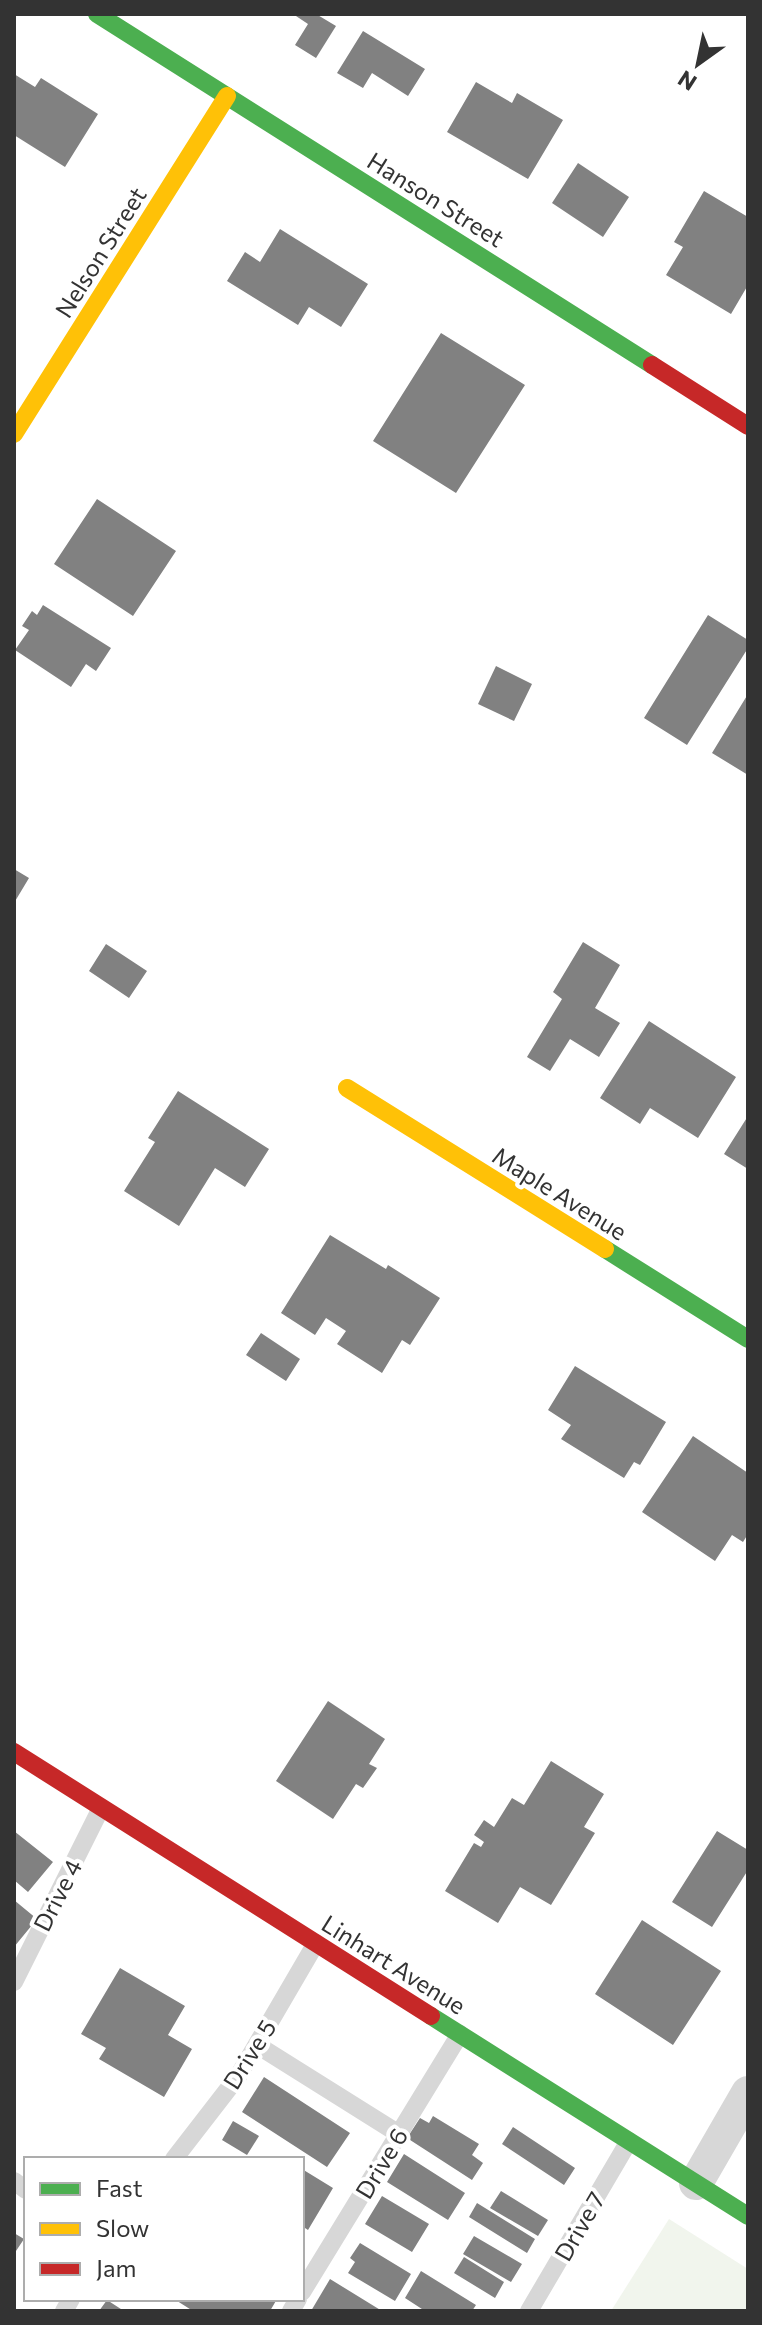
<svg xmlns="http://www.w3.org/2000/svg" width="762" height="2325" viewBox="0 0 762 2325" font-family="Commissioner,sans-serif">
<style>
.green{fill:#f1f5ed}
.building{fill:#818181}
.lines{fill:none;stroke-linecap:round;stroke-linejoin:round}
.lane{stroke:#d7d7d7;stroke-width:18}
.street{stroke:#d7d7d7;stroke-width:34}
.fast{stroke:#4caf50;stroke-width:18}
.slow{stroke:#ffc107;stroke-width:18}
.jam{stroke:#c62828;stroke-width:18}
.labels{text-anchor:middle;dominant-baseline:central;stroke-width:8;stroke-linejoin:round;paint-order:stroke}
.street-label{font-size:24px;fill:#333;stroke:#fff}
</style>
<rect width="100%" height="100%" fill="#fff"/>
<path class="green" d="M669 2219 748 2269V2311H611Z"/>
<path class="building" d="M293 14H316L336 26 316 58 295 45 308 24Z
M363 31 425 69 408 96 372 73 363 88 337 73Z
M14 74 35 87 41 78 98 114 65 167 14 135Z
M476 82 512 103 517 93 563 120 528 179 447 132Z
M578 163 629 197 603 237 552 203Z
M704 191 748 217V285L731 314 666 275 683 247 674 242Z
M280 229 368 284 341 327 309 307 298 325 227 281 245 252 260 262Z
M441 333 525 385 456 493 373 441Z
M97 499 176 551 133 616 54 564Z
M43 605 111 648 96 671 86 664 71 687 15 650 29 630 22 626 32 611 37 615Z
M708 615 748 640V648L687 745 644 718Z
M496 666 532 684 514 721 478 704Z
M748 694V775L712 753Z
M14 869 29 878 14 903Z
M583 942 620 965 595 1008 620 1023 599 1057 570 1039 550 1071 527 1057 562 999 553 992Z
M106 944 147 971 129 998 89 971Z
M649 1021 736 1077 698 1138 650 1108 640 1124 600 1098Z
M178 1091 269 1149 245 1187 215 1168 179 1226 124 1191 155 1142 148 1138Z
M748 1116V1169L724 1154Z
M330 1235 386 1269 388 1265 440 1298 410 1345 402 1340 382 1373 337 1344 346 1331 326 1318 315 1335 281 1313Z
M261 1333 300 1359 286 1381 246 1355Z
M575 1366 666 1422 640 1465 634 1462 624 1478 561 1439 571 1425 548 1410Z
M693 1436 748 1473V1534L743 1542 732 1535 715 1561 642 1512Z
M328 1701 385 1739 369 1764 377 1768 363 1788 356 1784 333 1819 276 1781Z
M551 1761 604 1794 584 1827 595 1833 551 1905 520 1887 498 1923 445 1891 474 1843 481 1847 484 1842 474 1835 484 1820 494 1827 512 1798 524 1805Z
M14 1831 53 1862 28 1892 14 1880Z
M717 1831 748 1850V1870L712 1927 672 1902Z
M14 1900 37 1919 14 1947Z
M642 1920 721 1971 673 2045 595 1994Z
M120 1968 185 2006 168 2035 192 2049 164 2097 99 2059 106 2048 81 2034Z
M264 2077 350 2133 327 2167 242 2112Z
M433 2116 479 2144 472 2155 483 2163 472 2180 407 2138 420 2118 429 2123Z
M233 2121 259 2136 247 2155 222 2140Z
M513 2127 575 2168 564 2185 502 2144Z
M404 2154 465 2193 448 2220 387 2182Z
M302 2169 333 2188 308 2230 302 2226Z
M501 2191 548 2220 538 2236 490 2208Z
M382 2196 429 2224 412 2252 365 2224Z
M477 2203 535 2239 527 2253 469 2217Z
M14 2233 24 2239 14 2254Z
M474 2236 522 2264 511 2282 463 2254Z
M360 2243 411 2274 395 2301 348 2273 355 2262 350 2258Z
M464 2257 504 2282 495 2298 454 2273Z
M421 2271 476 2305 472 2311H425L405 2298Z
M330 2279 382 2311H311Z
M174 2299H277L270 2311H193Z
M107 2300 124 2311H99Z"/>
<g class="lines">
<path class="lane" d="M14 1982 101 1808
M257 2045 399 2134
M174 2159 239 2075 316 1943
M14 2181 26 2190
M302 2292 460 2034
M64 2311 71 2299
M291 2311 298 2299
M529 2311 629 2141"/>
<path class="street" d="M696 2183 748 2093"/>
<path class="fast" d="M97 14 652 365
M605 1249 748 1339
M431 2016 748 2216"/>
<path class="slow" d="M14 434 227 96
M347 1088 605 1249"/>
<path class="jam" d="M652 365 748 426
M14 1752 431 2016"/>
</g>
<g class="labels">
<g class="street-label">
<text transform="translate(436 199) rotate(32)">Hanson Street</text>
<text transform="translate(100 252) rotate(-58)">Nelson Street</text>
<text transform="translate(560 1193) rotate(32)">Maple Avenue</text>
<text transform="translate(57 1895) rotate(-63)">Drive 4</text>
<text transform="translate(394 1964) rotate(32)">Linhart Avenue</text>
<text transform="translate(249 2054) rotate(-58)">Drive 5</text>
<text transform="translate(381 2163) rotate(-59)">Drive 6</text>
<text transform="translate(579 2226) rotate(-60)">Drive 7</text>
</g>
</g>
<rect width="762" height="2325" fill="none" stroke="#333333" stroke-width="32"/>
<rect x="24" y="2157" width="280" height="144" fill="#ffffff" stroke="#adadad" stroke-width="2"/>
<rect x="40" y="2183" width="40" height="12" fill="#4caf50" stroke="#adadad" stroke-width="2"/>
<text x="96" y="2197" font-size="24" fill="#333333">Fast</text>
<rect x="40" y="2223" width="40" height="12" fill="#ffc107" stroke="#adadad" stroke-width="2"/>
<text x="96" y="2237" font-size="24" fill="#333333">Slow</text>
<rect x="40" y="2263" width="40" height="12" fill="#c62828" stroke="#adadad" stroke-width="2"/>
<text x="96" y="2277" font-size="24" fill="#333333">Jam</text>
<g transform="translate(698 64) rotate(213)" stroke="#ffffff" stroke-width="6" paint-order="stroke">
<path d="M0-6L14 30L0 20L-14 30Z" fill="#333333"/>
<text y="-12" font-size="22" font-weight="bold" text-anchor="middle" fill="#333333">N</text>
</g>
</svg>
